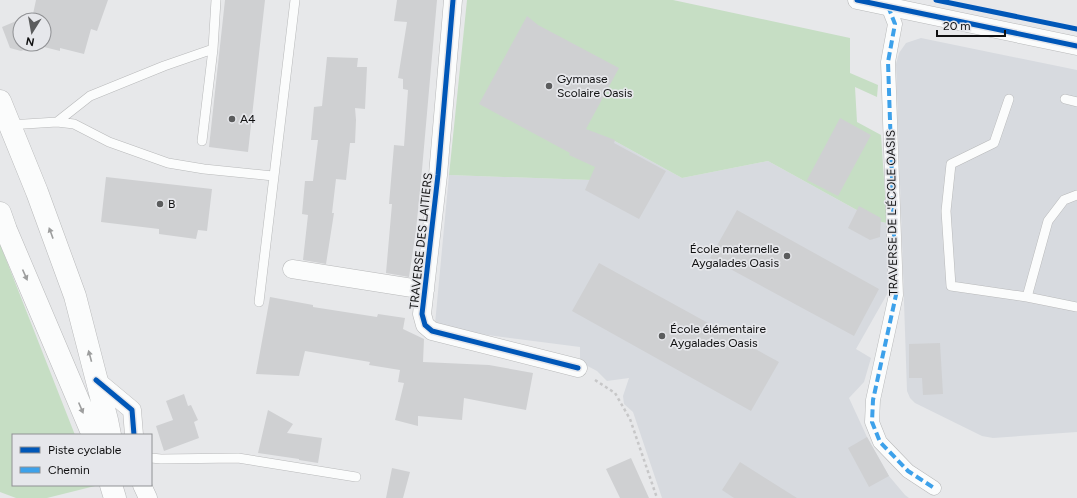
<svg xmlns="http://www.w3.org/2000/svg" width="1077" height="498" viewBox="0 0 1077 498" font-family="Figtree,sans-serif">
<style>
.built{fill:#d7dadf}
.green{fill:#c6dec4}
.building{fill:#cfd0d2}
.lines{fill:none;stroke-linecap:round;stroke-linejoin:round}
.service-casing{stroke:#b8b9ba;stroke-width:10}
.pedestrian-casing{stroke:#b8b9ba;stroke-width:15}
.minor-casing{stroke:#b8b9ba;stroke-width:19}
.secondary-casing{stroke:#b8b9ba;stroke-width:23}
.path{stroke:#c7c7c8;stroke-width:2.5;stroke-dasharray:3 3;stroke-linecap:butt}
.service{stroke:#fbfcfc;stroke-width:9}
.pedestrian{stroke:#fbfcfc;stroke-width:14}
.minor{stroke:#fbfcfc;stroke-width:18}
.secondary{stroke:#fbfcfc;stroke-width:22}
.quiet{stroke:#3da1ea;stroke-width:4;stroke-dasharray:8 4;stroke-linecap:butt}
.cycleway-casing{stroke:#e6e7eb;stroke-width:8}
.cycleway{stroke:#0057b8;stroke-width:5}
.oneway{fill:#9d9e9e}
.poi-dot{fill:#5b5c5d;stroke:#e6e7eb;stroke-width:1.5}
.labels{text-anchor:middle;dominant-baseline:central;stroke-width:3.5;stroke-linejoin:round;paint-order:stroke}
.poi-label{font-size:12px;fill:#101011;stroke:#e6e7eb;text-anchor:start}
.street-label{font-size:12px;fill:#101011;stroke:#e6e7eb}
</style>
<rect width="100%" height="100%" fill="#e7e8ea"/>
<path class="built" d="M921 38 1077 70V432L993 438 982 436 915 403 910 398 907 391 896 64 899 53 906 43Z
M613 140 682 178 768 161 864 214 877 221 887 223 890 289 856 349 871 358 864 382 849 398 867 437 889 476 905 495 909 498H662L633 412 624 404 623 396 629 378 607 381 597 371 580 362V347L457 331 435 324 449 175 591 180Z"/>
<path class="green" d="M467 0H673L850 38V73L878 85 877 97 855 87 857 122 881 135 887 223 877 221 864 214 768 161 682 178 613 140 591 180 449 175Z
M0 244 75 435H13V485H95V486L47 498H16L0 492Z"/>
<path class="building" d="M36 0H108L97 31 91 29 84 54 60 48V51L44 47V20H20V44H42L21 51 10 48 2 27 33 14Z
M225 0H265L248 152 209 147Z
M397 0H437L421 181 416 230 409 277 386 273 392 204H389L394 145 404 146 408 90 403 89V79L398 78 407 22 394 21Z
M527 16 538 25 619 68 586 129 615 140 614 143 666 171 639 219 585 190 595 167 569 155 570 153 479 104Z
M327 57 358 58 357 67H367L365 109 355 108 356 120 355 143H350L346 180 336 179 332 213H334L326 264 303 260 308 215 302 214 305 181H313L318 140H311L314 107 322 106Z
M840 118 871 135 838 196 807 180Z
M106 177 212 189 207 231 198 230 196 239 159 234V229L101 222Z
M859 206 881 218 880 237 870 240 848 228Z
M737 210 879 289 854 336 710 258Z
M599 263 779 362 751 411 572 311Z
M270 297 313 305V307L377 317 378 314 405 318 403 329 424 339 423 362 489 365 533 373 526 410 464 398 462 420 418 416V426L395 420 404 383 398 382 400 370 369 365 370 362 305 351 299 376 256 374Z
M940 343 943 394 923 395 922 378H909V344Z
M184 394 188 406 191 405 198 420 194 422 199 438 164 451 156 426 173 420 166 401Z
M268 410 293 424 287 433 322 438 318 463 299 460V459L258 453Z
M867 437 889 476 869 487 848 448Z
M631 458 649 498H620L606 469Z
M740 462 797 498H734L722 490Z
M392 468 410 472 403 498H386Z"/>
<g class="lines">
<defs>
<path id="service" d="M1009 99 994 143 951 164 946 211 951 286 1027 297
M1065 99 1077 102
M57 122 90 96 164 66 213 49
M9 125 57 122 74 124 109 142 168 163 204 169 273 176
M202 141 213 49 216 0
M1077 195 1064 200 1048 221 1027 297 1077 307
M259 302 295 0
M151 458 161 459 238 458 356 477"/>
<path id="pedestrian" d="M888 6 895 24 888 62 896 295 873 400 872 422 880 442 908 471 934 488"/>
<path id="minor" d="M453 0 438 175 422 314 425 325 432 331 578 368
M857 0 1077 46
M292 269 425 290
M96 380 132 410 134 435
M142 485 148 498"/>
<path id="secondary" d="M0 101 37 192 75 296 107 420 110 435
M0 213 6 230 93 435
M111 485 115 498"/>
</defs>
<use href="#service" class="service-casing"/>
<use href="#pedestrian" class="pedestrian-casing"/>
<use href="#minor" class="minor-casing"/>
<use href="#secondary" class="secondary-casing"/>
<path class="path" d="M595 380 615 393 630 419 657 498"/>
<use href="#service" class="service"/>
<use href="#pedestrian" class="pedestrian"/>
<use href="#minor" class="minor"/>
<use href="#secondary" class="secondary"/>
<path class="quiet" d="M888 6 895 24 888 62 896 295 873 400 872 422 880 442 908 471 934 488"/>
<defs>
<path id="cycleway" d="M453 0 438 175 422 314 425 325 432 331 578 368
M857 0 1077 46
M936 0 1077 29
M96 380 132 410 134 435"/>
</defs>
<use href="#cycleway" class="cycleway-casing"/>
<use href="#cycleway" class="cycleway"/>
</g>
<defs><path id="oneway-solid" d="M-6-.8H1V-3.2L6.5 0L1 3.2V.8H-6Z"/></defs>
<g class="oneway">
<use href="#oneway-solid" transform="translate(51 233) rotate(-110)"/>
<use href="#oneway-solid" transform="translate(25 275) rotate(66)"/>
<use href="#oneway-solid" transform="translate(90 356) rotate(-105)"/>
<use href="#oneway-solid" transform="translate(81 408) rotate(67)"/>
</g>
<g class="poi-dot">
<circle cx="549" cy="86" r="4"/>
<circle cx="232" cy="119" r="4"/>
<circle cx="160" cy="204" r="4"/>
<circle cx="787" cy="256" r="4"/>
<circle cx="662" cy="336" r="4"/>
</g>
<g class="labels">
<g class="poi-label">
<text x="557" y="79">Gymnase<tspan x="557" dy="14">Scolaire Oasis</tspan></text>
<text x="240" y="119">A4</text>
<text x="168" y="204">B</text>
<text x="779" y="249" text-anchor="end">École maternelle<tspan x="779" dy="14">Aygalades Oasis</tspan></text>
<text x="670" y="329">École élémentaire<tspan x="670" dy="14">Aygalades Oasis</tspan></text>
</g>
<g class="street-label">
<text transform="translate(892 213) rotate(-91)">TRAVERSE DE L'ÉCOLE OASIS</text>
<text transform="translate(421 241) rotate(-84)">TRAVERSE DES LAITIERS</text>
</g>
</g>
<rect x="12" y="434" width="140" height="52" fill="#e6e7eb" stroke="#909194"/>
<rect x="20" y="447" width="20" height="6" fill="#0057b8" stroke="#909194"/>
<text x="48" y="454" font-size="12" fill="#101011">Piste cyclable</text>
<rect x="20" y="467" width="20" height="6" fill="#3da1ea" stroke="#909194"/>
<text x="48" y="474" font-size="12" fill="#101011">Chemin</text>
<g transform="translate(32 32) rotate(191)"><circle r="19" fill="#e6e7eb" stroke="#909194"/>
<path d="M0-3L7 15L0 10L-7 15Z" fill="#5b5c5d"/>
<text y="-6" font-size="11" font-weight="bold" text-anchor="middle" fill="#101011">N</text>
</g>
<path d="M937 30v6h68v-6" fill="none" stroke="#101011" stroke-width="2"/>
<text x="943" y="30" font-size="12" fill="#101011" stroke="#e6e7eb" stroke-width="3" paint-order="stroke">20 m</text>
</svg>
